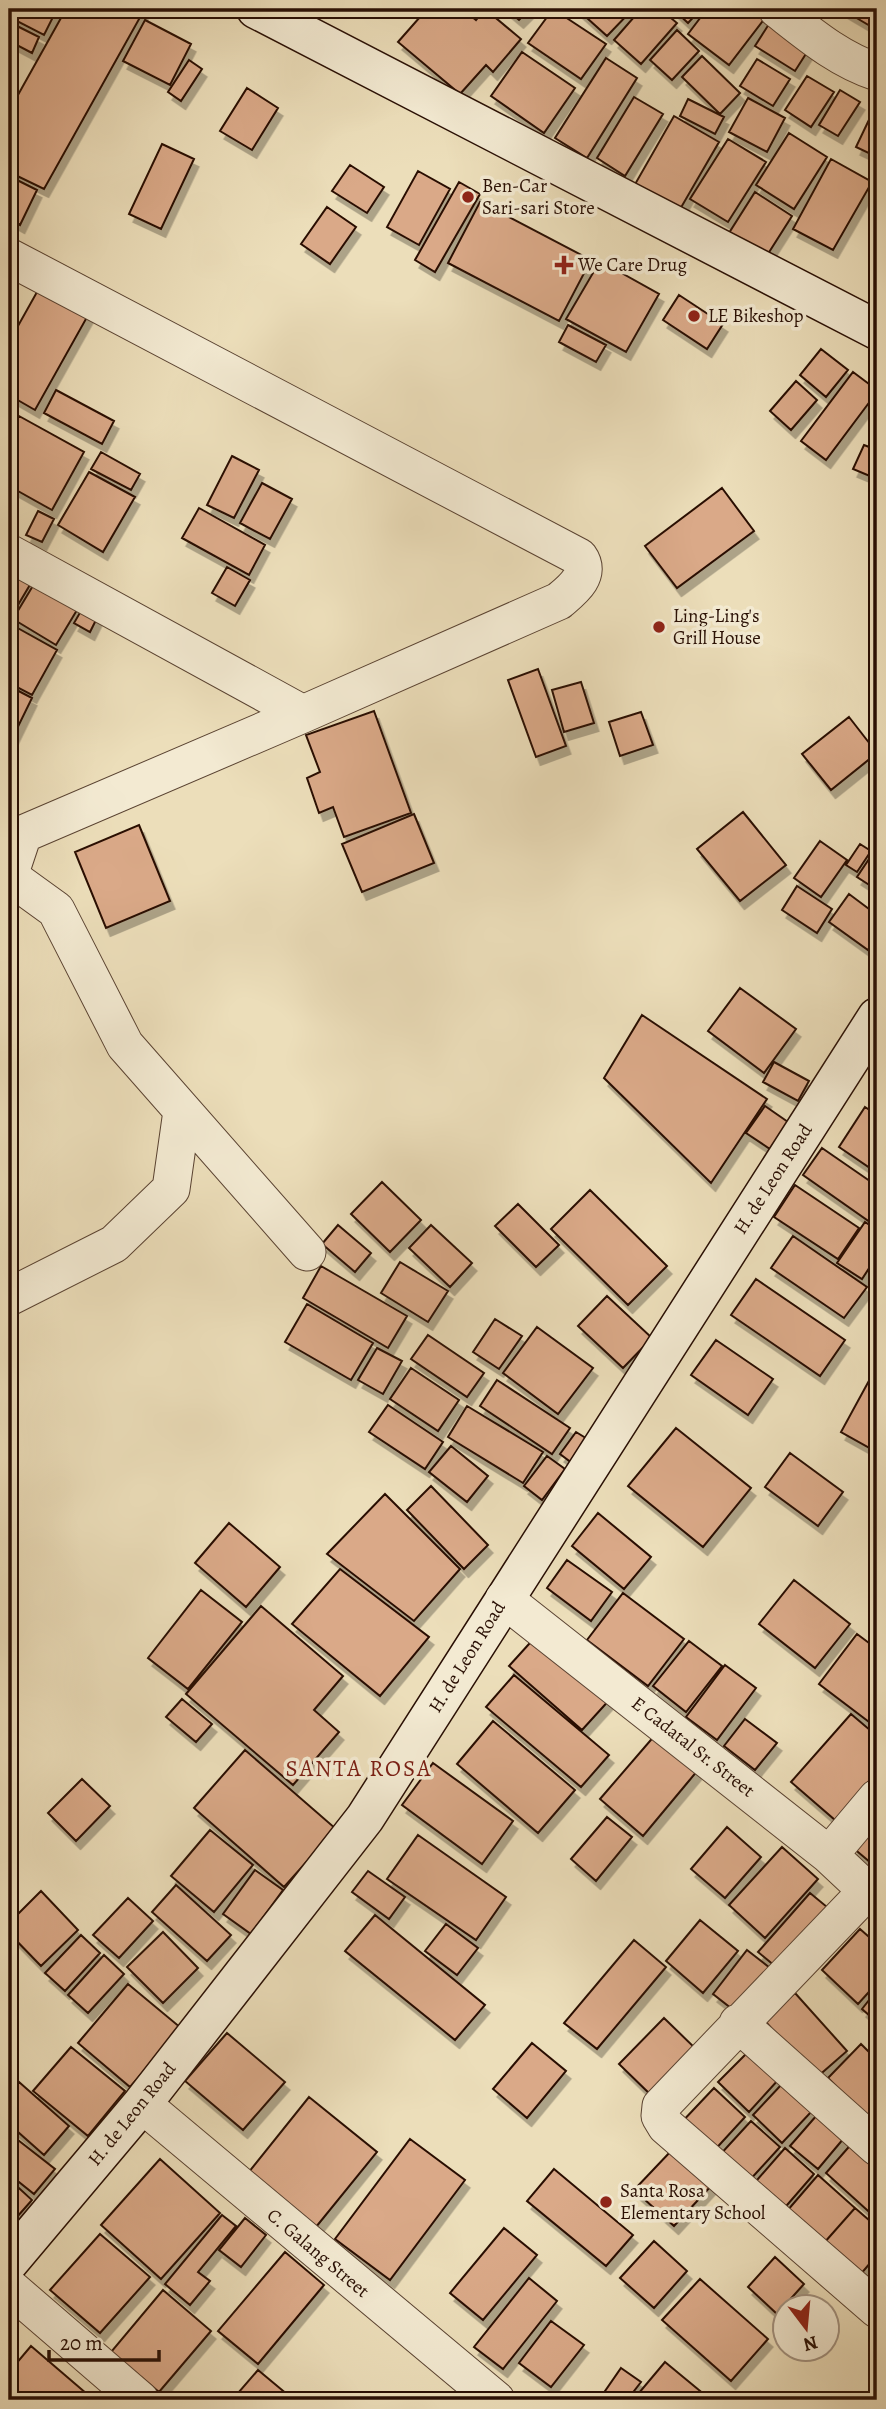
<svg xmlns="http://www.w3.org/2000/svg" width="886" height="2409" viewBox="0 0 886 2409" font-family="Alegreya,serif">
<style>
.building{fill:#daa988;stroke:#290f04;stroke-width:2;filter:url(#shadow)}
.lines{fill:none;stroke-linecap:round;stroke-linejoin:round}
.street-casing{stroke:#5a4332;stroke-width:39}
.secondary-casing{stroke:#290f04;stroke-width:41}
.street{stroke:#f3ead2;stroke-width:37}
.secondary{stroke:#f3ead2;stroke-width:38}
.poi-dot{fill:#8f2418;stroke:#f3ead2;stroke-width:2.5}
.labels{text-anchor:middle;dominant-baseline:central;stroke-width:7;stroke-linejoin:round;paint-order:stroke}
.poi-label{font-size:19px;fill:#290f04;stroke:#f3ead2;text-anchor:start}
.street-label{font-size:19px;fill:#290f04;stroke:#f3ead2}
.quarter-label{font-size:23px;letter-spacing:2px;fill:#7a1f14;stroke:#f3ead2}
</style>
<defs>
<filter id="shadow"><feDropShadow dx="4.5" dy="8" stdDeviation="0" flood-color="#0004"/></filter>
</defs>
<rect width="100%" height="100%" fill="#ecdeba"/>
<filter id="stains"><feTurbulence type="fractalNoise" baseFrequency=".00286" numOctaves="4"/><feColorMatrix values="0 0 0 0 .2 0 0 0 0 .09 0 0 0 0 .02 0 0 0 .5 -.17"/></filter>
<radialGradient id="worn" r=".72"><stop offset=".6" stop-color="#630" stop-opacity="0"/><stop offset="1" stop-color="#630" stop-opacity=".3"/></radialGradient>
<path class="building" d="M9 9H57L44 35 9 17Z
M66 9H137L143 12 44 189 9 172V111Z
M427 9H475L470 15 476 20 485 9 521 39 493 72 486 65 460 94 398 42Z
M506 9H530L519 20Z
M553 9 606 44 581 79 528 43Z
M577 9H633L607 36Z
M641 9H660L677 23 641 64 614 40Z
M673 9H701L688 23Z
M707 9H753L765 18 729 65 688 34Z
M877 9V30L843 10V9Z
M145 20 191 44 170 85 123 61Z
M9 22 39 37 32 53 9 41Z
M769 24 809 49 795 71 755 46Z
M677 30 699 51 672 80 650 60Z
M522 52 575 88 544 133 491 96Z
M702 56 740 93 720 114 682 77Z
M606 58 637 78 587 158 555 138Z
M757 59 790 79 773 106 740 86Z
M189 60 202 69 181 101 168 92Z
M807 76 834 92 811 127 785 110Z
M247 88 278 108 252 150 220 131Z
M840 90 860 102 838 136 819 125Z
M634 97 663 114 625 176 597 158Z
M748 98 785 118 767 152 729 132Z
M688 99 724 117 715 134 680 116Z
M877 103V157L856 147Z
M674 116 719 142 679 211 634 186Z
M789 133 827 157 794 209 756 185Z
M728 139 766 162 728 222 690 199Z
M162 144 194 159 161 229 129 214Z
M831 159 872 182 833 250 793 229Z
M350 165 384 187 367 213 332 191Z
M418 171 450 189 419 245 387 227Z
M9 176 37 190 20 225 9 219Z
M459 182 480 194 435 272 415 260Z
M755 192 792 216 766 257 729 233Z
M480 202 591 260 559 321 448 263Z
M327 207 356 227 330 264 301 244Z
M600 261 659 294 626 352 566 319Z
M42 283 91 310 35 410 9 395V342Z
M679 295 723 324 707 349 663 320Z
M568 325 606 345 596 362 559 342Z
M821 349 848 370 826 397 800 375Z
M853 372 877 390V392L826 460 801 441Z
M796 381 817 400 791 430 770 411Z
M56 390 114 421 102 444 44 413Z
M19 416 84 452 52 510 9 486V435Z
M864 445 877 450V479L853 469Z
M101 452 140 474 131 490 91 469Z
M232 456 259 470 234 518 207 505Z
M89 472 135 497 103 552 58 525Z
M262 483 292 499 270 539 240 523Z
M722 488 754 531 677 588 645 546Z
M199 508 265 545 249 575 182 538Z
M38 511 54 519 42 542 26 535Z
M9 556 37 573 9 620Z
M227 567 250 580 235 606 212 593Z
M40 574 83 600 56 645 13 619Z
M85 604 100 612 90 632 74 623Z
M14 626 57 650 32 695 9 683V635Z
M538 669 566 746 536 757 508 680Z
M581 682 594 723 564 732 552 690Z
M9 686 32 698 9 745Z
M374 711 411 813 344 837 333 807 319 813 307 778 320 772 306 735Z
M641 712 653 745 620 756 609 722Z
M849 717 877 753 831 790 802 754Z
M743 812 786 865 740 901 697 849Z
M414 814 434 863 362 892 342 844Z
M139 825 170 901 106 928 75 852Z
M820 841 847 860 821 897 794 878Z
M860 844 871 851 857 872 846 865Z
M875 850 877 852V890L857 877Z
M797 886 832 909 817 933 782 910Z
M849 894 877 915V937L868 950 829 922Z
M740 988 796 1029 764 1073 708 1031Z
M642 1015 767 1099 711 1183 604 1078Z
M774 1062 809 1081 798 1101 763 1082Z
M765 1106 788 1122 770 1149 746 1133Z
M865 1107 877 1115V1157L870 1168 839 1147Z
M822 1148 877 1186V1227L803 1175Z
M382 1182 421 1220 390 1252 351 1214Z
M795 1185 859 1228 838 1259 774 1217Z
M590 1190 667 1266 628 1305 551 1229Z
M518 1204 559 1245 536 1267 495 1226Z
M865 1222 877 1230V1256L862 1279 837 1263Z
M338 1225 371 1253 355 1272 322 1244Z
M431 1225 472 1263 450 1287 409 1248Z
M793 1236 867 1287 844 1318 771 1268Z
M400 1262 448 1291 428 1322 381 1293Z
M321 1266 407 1316 388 1348 303 1298Z
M756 1279 845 1340 820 1376 731 1315Z
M607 1296 652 1338 623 1368 578 1326Z
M307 1304 373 1343 351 1380 285 1342Z
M495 1319 522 1336 499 1369 473 1352Z
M537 1327 593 1368 558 1414 503 1373Z
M428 1335 484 1373 467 1397 411 1359Z
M716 1340 773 1379 748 1415 691 1375Z
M377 1348 402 1361 383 1394 358 1380Z
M877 1366V1446L875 1451 841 1432Z
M411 1368 459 1400 438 1431 390 1399Z
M497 1380 570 1428 552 1454 480 1406Z
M388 1405 443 1442 425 1469 369 1432Z
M467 1406 543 1452 523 1483 448 1437Z
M676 1428 751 1488 703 1547 628 1486Z
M576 1432 589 1440 572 1463 560 1454Z
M451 1446 488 1476 467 1502 429 1472Z
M790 1453 843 1492 818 1526 765 1487Z
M547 1456 565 1469 542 1500 524 1486Z
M431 1486 488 1545 464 1569 407 1510Z
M385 1494 460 1569 414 1621 327 1554Z
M598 1513 651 1557 624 1589 572 1546Z
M229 1523 280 1567 246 1607 195 1563Z
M567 1560 612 1592 591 1621 547 1588Z
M340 1569 429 1637 380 1696 292 1624Z
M794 1580 850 1624 815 1668 759 1624Z
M201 1590 242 1622 188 1689 148 1658Z
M623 1593 684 1639 648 1686 587 1640Z
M261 1606 343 1676 314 1710 339 1732 293 1785 186 1694Z
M539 1633 612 1697 582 1730 509 1666Z
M857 1634 877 1649V1728L819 1684Z
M689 1641 722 1666 686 1712 653 1686Z
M725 1665 756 1688 717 1740 686 1717Z
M514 1675 609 1755 581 1787 486 1707Z
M182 1699 212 1724 196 1742 166 1717Z
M851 1714 877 1736V1772L835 1820 791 1782Z
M745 1719 777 1743 755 1770 724 1746Z
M493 1721 575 1790 538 1833 457 1764Z
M656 1734 698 1770 643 1836 600 1799Z
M245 1750 336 1829 284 1887 194 1808Z
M433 1763 513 1821 482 1864 402 1805Z
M82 1779 110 1806 76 1841 48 1813Z
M607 1817 632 1837 596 1881 571 1859Z
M877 1818V1868L852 1847Z
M727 1827 761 1857 725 1898 691 1869Z
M210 1830 253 1865 214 1912 171 1876Z
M418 1835 506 1897 476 1940 387 1879Z
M782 1847 818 1879 765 1938 729 1905Z
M255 1870 283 1890 251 1934 223 1914Z
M368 1871 405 1897 389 1919 352 1892Z
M176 1885 231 1935 207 1961 152 1912Z
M41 1891 78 1930 41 1966 9 1933V1923Z
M810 1893 827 1907 775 1966 758 1952Z
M128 1898 153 1921 119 1958 93 1935Z
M375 1915 485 2005 455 2040 345 1951Z
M700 1920 738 1951 703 1993 666 1961Z
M446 1924 478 1948 457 1975 425 1951Z
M860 1929 877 1944V1983L858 2004 822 1970Z
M163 1932 198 1968 163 2003 127 1967Z
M81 1935 100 1953 65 1991 45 1973Z
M634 1940 666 1967 597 2049 564 2023Z
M747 1950 770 1968 736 2012 713 1994Z
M104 1955 124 1974 88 2013 68 1995Z
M128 1984 181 2028 130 2087 78 2043Z
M877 1990V2022L862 2009Z
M795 1993 847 2051 816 2078 764 2020Z
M664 2018 698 2051 653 2097 619 2064Z
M227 2033 285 2082 243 2130 185 2081Z
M532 2043 566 2071 527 2118 493 2089Z
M861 2044 877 2060V2112L870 2120 828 2078Z
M71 2047 125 2091 88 2136 33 2091Z
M749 2051 779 2079 749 2112 718 2082Z
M19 2082 69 2126 44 2155 9 2124V2095Z
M782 2084 811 2112 782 2143 753 2115Z
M714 2088 745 2117 711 2154 679 2125Z
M309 2097 377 2152 316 2227 248 2173Z
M817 2115 844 2138 818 2169 790 2146Z
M751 2121 780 2147 747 2183 718 2157Z
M9 2133 55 2169 34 2194 9 2174Z
M410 2139 465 2180 390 2280 335 2239Z
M854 2141 877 2162V2219L826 2173Z
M785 2148 814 2174 781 2212 751 2187Z
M672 2150 711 2186 674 2226 634 2190Z
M160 2159 220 2213 161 2279 101 2225Z
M554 2169 633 2235 606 2266 527 2201Z
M818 2175 855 2208 824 2243 787 2211Z
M9 2179 32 2200 9 2226Z
M855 2208 877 2227V2255L860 2275 824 2243Z
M222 2215 236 2226 198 2272 210 2281 190 2305 165 2284Z
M245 2218 266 2235 241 2267 219 2250Z
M504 2228 537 2255 483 2320 450 2293Z
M100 2234 150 2277 100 2333 50 2290Z
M654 2241 687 2271 654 2308 620 2278Z
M285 2252 324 2285 258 2364 218 2331Z
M775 2257 804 2284 777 2314 748 2287Z
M529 2278 557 2301 503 2369 474 2347Z
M700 2279 768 2339 731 2381 662 2320Z
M163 2290 211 2331 159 2392 111 2352Z
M551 2321 584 2345 551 2387 519 2363Z
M31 2346 94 2400H9V2372Z
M665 2362 711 2400H633Z
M621 2368 641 2382 627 2400H612L603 2394Z
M258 2370 294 2400H232Z"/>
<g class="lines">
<defs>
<path id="street" d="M777 9C809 34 838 59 877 72
M9 257 579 557C592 575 572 590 559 601L303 714 23 834 9 876
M9 553 303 714
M9 876 56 910 125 1045 307 1252
M9 1297 114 1244 171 1189 182 1111
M504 1599 829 1855 877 1900
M829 1855 877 1798
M867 1891 661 2106 660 2116 666 2126 877 2309
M738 2023 877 2147
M142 2104 496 2400
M9 2287 140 2400"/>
<path id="secondary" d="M256 9 877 330
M9 2262 142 2104 365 1818 877 1017"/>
</defs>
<use href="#street" class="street-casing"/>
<use href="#secondary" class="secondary-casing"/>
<use href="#street" class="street"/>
<use href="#secondary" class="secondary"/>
</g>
<g class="poi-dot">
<circle cx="468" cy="197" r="7"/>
<path d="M560.5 254.5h7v7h7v7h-7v7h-7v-7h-7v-7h7z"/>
<circle cx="694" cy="316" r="7"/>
<circle cx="659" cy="627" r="7"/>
<circle cx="606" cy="2202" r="7"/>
</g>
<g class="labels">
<g class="poi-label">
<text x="482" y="186">Ben-Car<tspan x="482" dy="22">Sari-sari Store</tspan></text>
<text x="578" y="265">We Care Drug</text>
<text x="708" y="316">LE Bikeshop</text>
<text x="673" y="616">Ling-Ling's<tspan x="673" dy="22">Grill House</tspan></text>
<text x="620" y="2191">Santa Rosa<tspan x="620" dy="22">Elementary School</tspan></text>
</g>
<g class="street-label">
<text transform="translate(773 1179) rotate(-57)">H. de Leon Road</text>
<text transform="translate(467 1657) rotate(-58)">H. de Leon Road</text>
<text transform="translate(693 1747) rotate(38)">E Cadatal Sr. Street</text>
<text transform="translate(132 2114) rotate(-51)">H. de Leon Road</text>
<text transform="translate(318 2253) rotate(40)">C. Galang Street</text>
</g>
<g class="quarter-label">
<text x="359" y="1768">SANTA ROSA</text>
</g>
</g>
<rect width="886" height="2409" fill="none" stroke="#ecdeba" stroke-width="35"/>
<rect x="10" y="10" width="865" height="2388" fill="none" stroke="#290f04" stroke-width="3.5"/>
<rect x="18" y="18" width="851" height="2374" fill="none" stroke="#290f04" stroke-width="2"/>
<g transform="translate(806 2328) rotate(164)"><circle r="33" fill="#f3ead2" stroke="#a29280" stroke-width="2"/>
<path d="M0-5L12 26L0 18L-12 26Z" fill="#8f2418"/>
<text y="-10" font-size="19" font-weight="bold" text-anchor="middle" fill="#290f04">N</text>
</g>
<path d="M49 2350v10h110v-10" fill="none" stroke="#290f04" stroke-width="3.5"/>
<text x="60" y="2350" font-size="21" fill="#290f04" stroke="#f3ead2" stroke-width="5" paint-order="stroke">20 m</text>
<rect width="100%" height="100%" filter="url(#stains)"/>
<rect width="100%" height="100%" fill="url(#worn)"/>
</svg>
